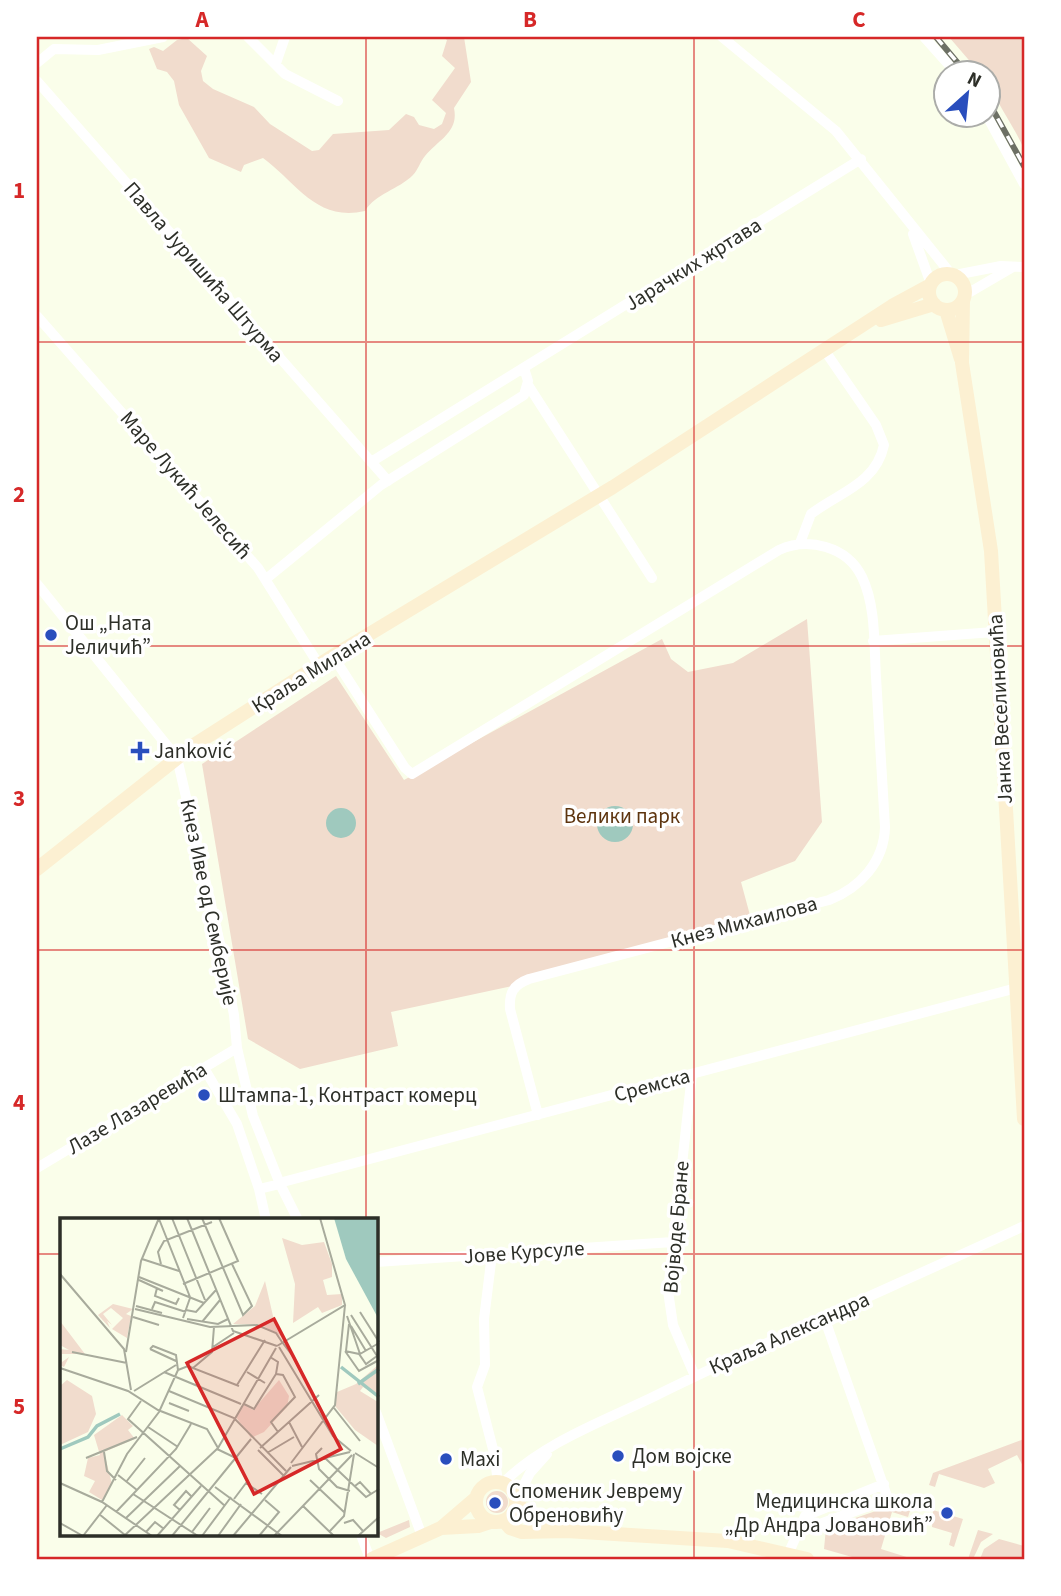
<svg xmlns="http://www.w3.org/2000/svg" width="1061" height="1596" viewBox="0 0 1061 1596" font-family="'Source Sans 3',sans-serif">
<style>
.green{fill:#f1dccd}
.water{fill:#9fc9be}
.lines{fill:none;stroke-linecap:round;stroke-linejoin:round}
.street{stroke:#fff;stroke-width:10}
.secondary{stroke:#fcf0d2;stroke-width:14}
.rail-casing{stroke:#6d7065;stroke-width:6}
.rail{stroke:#fff;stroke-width:3.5;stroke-dasharray:10;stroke-linecap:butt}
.grid{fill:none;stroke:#d62828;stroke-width:2;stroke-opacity:0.55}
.poi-dot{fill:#294ebd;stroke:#fff;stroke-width:2.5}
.labels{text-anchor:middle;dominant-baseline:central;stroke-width:7;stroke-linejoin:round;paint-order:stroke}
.street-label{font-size:21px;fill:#2d2f28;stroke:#fff}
.poi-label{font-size:21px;fill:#2d2f28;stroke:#fff;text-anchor:start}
.park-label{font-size:21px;fill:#5e350f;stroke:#fff}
.inset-river{fill:none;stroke:#9fc9be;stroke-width:3.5}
.inset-road{fill:none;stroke:#a8ab9c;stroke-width:2}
.view{fill:#d62828;fill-opacity:0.15;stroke:#d62828;stroke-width:3.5}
.inset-edge{fill:none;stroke:#2d2f28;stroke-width:3.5}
.neatline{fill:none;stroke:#d62828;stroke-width:2.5}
.grid-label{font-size:23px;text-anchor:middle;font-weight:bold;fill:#d62828}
</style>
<rect width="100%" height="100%" fill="#fafeea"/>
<path class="green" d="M443 37H464L471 82 454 108C459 132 439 139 425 156 420 162 418 170 413 175 398 190 376 193 365 211 316 222 297 183 263 158L244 165 241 172 209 158 179 105 174 81 167 72 157 69 149 49 154 47 163 51 177 40 187 38 207 56 201 71 203 81 213 89 254 107 270 124 312 151 319 150 333 134 389 130 406 114 414 117 419 125 434 129 442 124 446 113 432 100 455 68 442 56 447 40Z
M949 37H1024V150C1016 127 988 93 988 74L980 73Z
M807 619 822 822 795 861 741 882 751 919 536 981 391 1012 398 1046 300 1069 248 1039 202 764 336 676 404 780 662 639 671 659 688 672 733 663Z
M1024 1439V1468L1017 1455 988 1469 995 1483 984 1488 939 1474 935 1487 929 1485 933 1473Z
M486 1502a11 11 0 1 1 22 0a11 11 0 1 1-22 0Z
M914 1498 908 1517 892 1512 881 1549 913 1559H859L824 1549 826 1528Z
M933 1510 963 1519 954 1547 949 1545 952 1533 932 1527Z
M409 1520 410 1527 386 1538 377 1533Z
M978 1530 993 1534 981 1542 973 1559H968Z
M999 1539 1024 1546V1559H980L984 1549Z"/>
<path class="water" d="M597 824a18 18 0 1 1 36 0a18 18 0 1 1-36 0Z
M326 823a15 15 0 1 1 30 0a15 15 0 1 1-30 0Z"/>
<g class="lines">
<path class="street" d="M248 37 285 74 338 101
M722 37 836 131 951 274
M924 37 957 74
M37 63 54 49 98 50 163 37
M276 63 285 37
M37 81 388 481
M987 116 1024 184
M913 234 931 284
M955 275 1001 266 1024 267
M965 295 1013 267
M37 316 258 568 319 665
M528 385 652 578
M371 462 861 159
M800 543 811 514C838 493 876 484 884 445L876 425 825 351
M266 579 381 485 524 395 528 381 524 368
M37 584 177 758 221 948 234 1015 237 1048 253 1116 280 1184 298 1220
M873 641 994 632
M333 656 405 768 412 774 779 550C808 537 847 546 862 577 876 606 874 645 876 677 879 727 882 777 885 827 884 862 860 888 829 900L529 979C513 985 509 993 510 1009L538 1115
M204 1068 237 1124 259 1189
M692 1074 668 1291 673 1325 695 1376
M37 1168 237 1048
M279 1183 1024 986
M266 1220 259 1189 280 1184
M492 1254 484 1319 485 1365 477 1387 494 1453 498 1482
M376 1262 673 1242
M376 1412 422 1536
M503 1483C544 1442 604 1421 655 1396 777 1336 901 1283 1024 1226
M516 1500 530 1473 547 1454
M795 1533 888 1499 824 1317
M361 1535 370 1559
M786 1559 805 1516 884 1484"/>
<path class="secondary" d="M929 292a18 18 0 1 1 36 0a18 18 0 1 1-36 0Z
M963 301 962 363 991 551 1024 1119
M946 310 961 359
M881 320 934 304
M37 869 191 747 333 656 613 487 892 306 929 286
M476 1502a20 20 0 1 1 40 0a20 20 0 1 1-40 0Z
M517 1503 532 1520 558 1529
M504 1521 510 1528 522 1532 566 1531 728 1541 807 1559
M441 1528 476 1498
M372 1559 441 1528 478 1526 490 1522"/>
<defs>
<path id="rail" d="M936 37 967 74
M988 101 1024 166"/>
</defs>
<use href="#rail" class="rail-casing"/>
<use href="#rail" class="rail"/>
</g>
<path class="grid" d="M366 37V1220M694 37V1559M37 342H1024M37 646H1024M37 950H1024M37 1254H61M376 1254H1024M366 1535V1559"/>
<g class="poi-dot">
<circle cx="51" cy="635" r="7"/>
<path d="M136.5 740.5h7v7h7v7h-7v7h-7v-7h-7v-7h7z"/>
<circle cx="204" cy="1095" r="7"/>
<circle cx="618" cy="1456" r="7"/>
<circle cx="446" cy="1459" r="7"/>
<circle cx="495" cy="1503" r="7"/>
<circle cx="947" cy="1513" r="7"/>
</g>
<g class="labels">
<g class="street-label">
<text transform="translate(693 264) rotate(-32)">Јарачких жртава</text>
<text transform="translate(204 272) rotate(49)">Павла Јуришића Штурма</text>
<text transform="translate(186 485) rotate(49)">Маре Лукић Јелесић</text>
<text transform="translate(311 672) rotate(-32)">Краља Милана</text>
<text transform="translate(1000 709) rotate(-93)">Јанка Веселиновића</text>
<text transform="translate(209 902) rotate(78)">Кнез Иве од Семберије</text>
<text transform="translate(744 922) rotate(-15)">Кнез Михаилова</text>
<text transform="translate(652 1085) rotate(-15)">Сремска</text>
<text transform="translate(137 1108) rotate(-31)">Лазе Лазаревића</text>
<text transform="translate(676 1227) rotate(-85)">Војводе Бране</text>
<text transform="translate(524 1252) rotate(-4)">Јове Курсуле</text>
<text transform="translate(789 1333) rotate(-24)">Краља Александра</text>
</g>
<g class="poi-label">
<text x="65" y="623">Ош „Ната<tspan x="65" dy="24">Јеличић”</tspan></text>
<text x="154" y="751">Janković</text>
<text x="218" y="1095">Штампа-1, Контраст комерц</text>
<text x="632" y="1456">Дом војске</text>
<text x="460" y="1459">Maxi</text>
<text x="509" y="1491">Споменик Јеврему<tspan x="509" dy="24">Обреновићу</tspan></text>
<text x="933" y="1501" text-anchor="end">Медицинска школа<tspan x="933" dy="24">„Др Андра Јовановић”</tspan></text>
</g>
<g class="park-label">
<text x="622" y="816">Велики парк</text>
</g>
</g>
<g transform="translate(60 1218)">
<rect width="318" height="318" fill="#fafeea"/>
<path d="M222 20 242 27 264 24 272 46V59L263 62 267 77 282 76V87L262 95 258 89 233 105 235 66ZM205 63 213 98 224 120 202 107 173 106 195 88ZM53 86 73 91 66 96 71 98 67 120 52 111 63 100 51 90 43 96 52 107 47 103 50 110 38 97ZM0 103 25 136H2V144L9 139 4 149 0 147V131L9 132 0 127ZM318 147V178L303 169 300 173 318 184V228L295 212 275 188 277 174 296 166ZM7 162 32 178 36 196 28 214 0 227V168ZM219 162 229 178 227 189 204 214 191 220 176 199 183 186 193 192ZM62 197 73 208 68 212 75 221 44 234 52 266 42 282 29 274 35 263 24 258 28 240 40 237 34 217Z" fill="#f1dccd"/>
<path d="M274 0H318V100L286 41Z" fill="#9fc9be"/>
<path class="inset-river" d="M281 149 319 179M298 166 319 151M0 231 28 219 37 208 60 196"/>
<path class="inset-road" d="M112 0 145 82M127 0 173 113 217 128M142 0 183 97 192 88 172 46M99 1 130 79M82 41 119 53M101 46 98 34 104 23 152 4M0 56 64 131 71 172M79 59 144 85M79 62 103 73M123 66 178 43 159 0M97 70 95 78 116 86 119 80M76 88 102 95M75 91 150 109 197 107 216 115 222 124M92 91 95 84 126 94M126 92 136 94 156 72M300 94 319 124M291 97 317 138M287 98 300 136M73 99 99 107M123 100 130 80M127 101 158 106 168 101M142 104 160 82M291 108 306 133M222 124 235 141M217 128 285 87 260 0M153 129 174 115M219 129 273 218 291 233M90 131 116 143M285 133 299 153 319 142M285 133 299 136 306 146 317 138M286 133 289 106M12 134 67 145M66 134 81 43 99 0M300 136 319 125M0 150 68 173 98 192 147 211 158 230 216 130M133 150 152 134 154 109M118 152 128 148 179 168M104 154 181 186M187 154 205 165M216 156 223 157 235 179 211 204 218 214M177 167 205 122M74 173 116 147M109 173 174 200 226 253M81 183 68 201 165 288M109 185 129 193M184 186 194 191 216 156 218 144 210 139M274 190 300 223M229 204 242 229M88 209 118 229M200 230 259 177M262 230 256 236 259 251 277 269 290 273M198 232 223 257M44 234 47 253 56 262M207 235 234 219M295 235 319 250M26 240 77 219M265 240 306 279 319 271M231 245 275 187 285 87M232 248 290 234M58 257 77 272M250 262 285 295M66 264 85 240M0 265 42 284 92 318M295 268 300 264 311 276M155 269 222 318M73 276 138 318M174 281 186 265 202 276M42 284 67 236 99 194 118 152 116 137 93 128 90 131M243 288 274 318M120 292 114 287 126 273 131 278M56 294 116 231 131 206M39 296 65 317M66 300 120 248M0 305 23 318M284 305 293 302 303 313M86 314 95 304 104 311M132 314 150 290M269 314 284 298 294 236M23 318 47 287M64 318 157 231 178 241M97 318 141 268M112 318 191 221M142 318 171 279M158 318 181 286M173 318 231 249M199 318 219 294 205 282M214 318 292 237M298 318 319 299"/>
<path class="view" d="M214 101 281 231 194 276 127 145Z"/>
<rect width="318" height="318" class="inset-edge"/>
</g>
<rect width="1061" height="1596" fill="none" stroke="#ffffff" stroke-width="77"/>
<g transform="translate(967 94) rotate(27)"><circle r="33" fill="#ffffff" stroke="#abaca9" stroke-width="2"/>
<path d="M0-5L12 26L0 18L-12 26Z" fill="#294ebd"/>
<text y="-10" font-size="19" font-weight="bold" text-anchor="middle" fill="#2d2f28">N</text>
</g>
<rect x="38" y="38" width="985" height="1520" class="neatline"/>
<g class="grid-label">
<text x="202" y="27">A</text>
<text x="530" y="27">B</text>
<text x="859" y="27">C</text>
<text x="19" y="198">1</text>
<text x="19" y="502">2</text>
<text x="19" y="806">3</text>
<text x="19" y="1110">4</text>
<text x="19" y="1414">5</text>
</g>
</svg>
